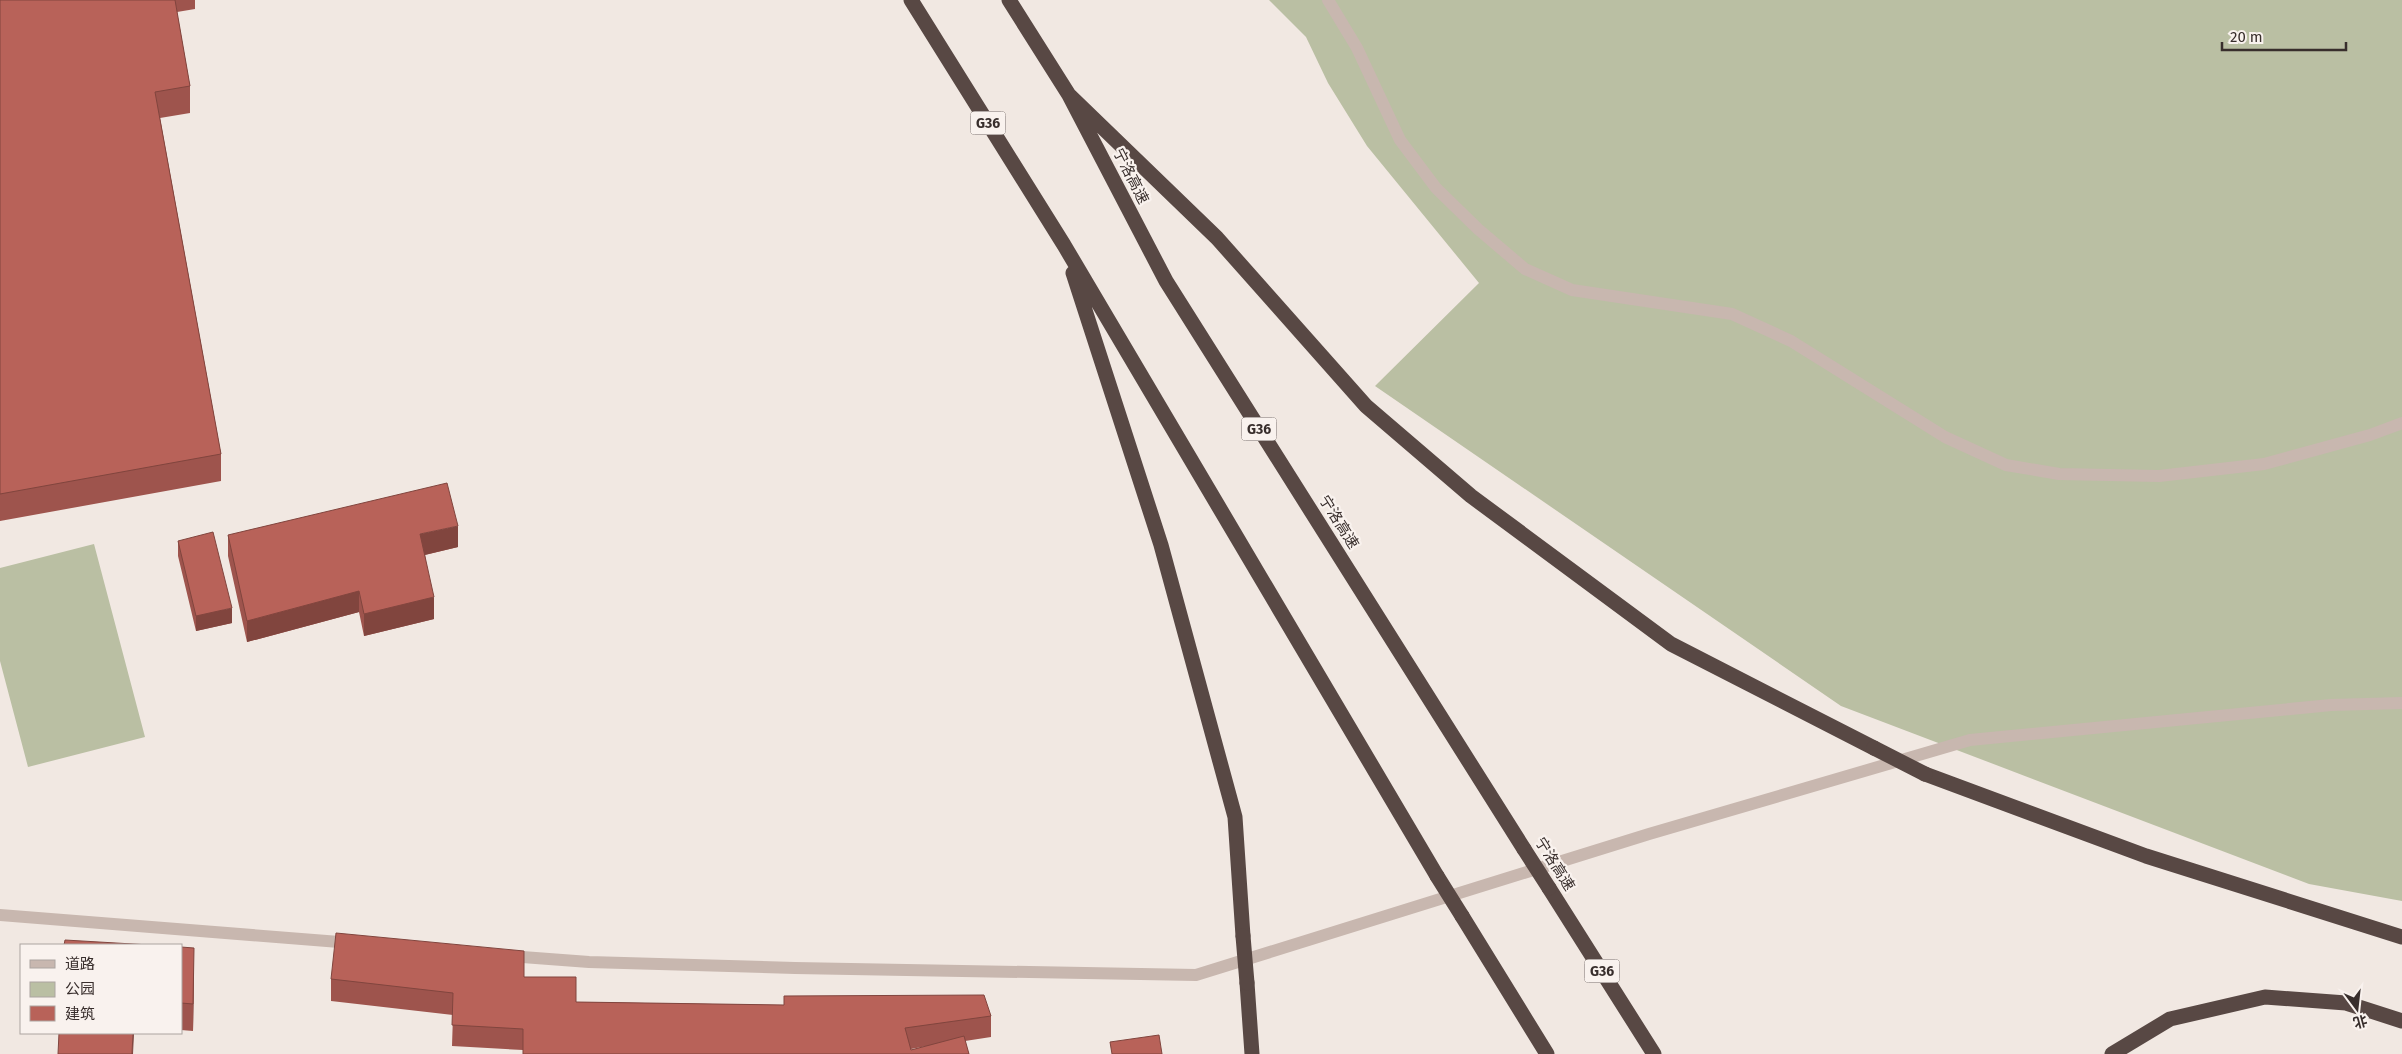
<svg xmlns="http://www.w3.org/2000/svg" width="2402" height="1054" viewBox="0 0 2402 1054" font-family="'Fira Sans','Noto Sans SC',sans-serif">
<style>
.green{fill:#babfa3}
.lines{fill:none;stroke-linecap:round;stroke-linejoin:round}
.street{stroke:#c8b7af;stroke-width:12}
.highway{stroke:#584844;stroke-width:15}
.highway-bridge{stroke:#584844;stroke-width:15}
.wall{fill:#9e544d;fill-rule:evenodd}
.shaded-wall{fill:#81453e}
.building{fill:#b86259;stroke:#81453e}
.labels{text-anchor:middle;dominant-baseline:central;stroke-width:4.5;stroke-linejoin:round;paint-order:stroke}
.shield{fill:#f9f2ee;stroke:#726966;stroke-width:1}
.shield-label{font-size:14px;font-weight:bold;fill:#382e2c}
.street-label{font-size:15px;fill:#382e2c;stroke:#f9f2ee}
</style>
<rect width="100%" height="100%" fill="#f1e8e2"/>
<path class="green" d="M1269 0H2402V901L2309 884 1841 706 1375 386 1479 283 1367 146 1328 83 1306 37Z
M94 544 145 737 28 767 0 661V568Z"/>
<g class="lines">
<path class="street" d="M1328 0 1357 48 1400 140 1436 188 1478 229 1525 269 1572 290 1732 314 1791 341 1945 437 2006 465 2059 474 2159 476 2264 464 2370 435 2402 423
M0 915 352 943
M509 956 589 962 795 968 1196 975 1649 834 1970 740 2331 705 2402 703"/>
<path class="highway" d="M911 0 1064 245 1437 876
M1009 0 1069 95 1166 281 1524 849
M1069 95 1217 238 1366 406 1471 496 1671 644 1874 748
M1073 273 1161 545 1235 817 1243 936
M1925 774 2146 856 2402 937
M1549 888 1654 1054
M1462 916 1547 1054
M1247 983 1252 1054
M2112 1054 2170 1019 2265 997 2346 1003 2402 1021"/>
<path class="highway-bridge" d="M1874 748 1925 774
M1524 849 1549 888
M1437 876 1462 916
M1243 936 1247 983"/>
</g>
<path class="wall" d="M0 0H195V9L177 12 190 86V113L160 118 221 454V481L0 521Z
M228 535 458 547 425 555 434 619 364 636 359 612 247 642 228 556Z
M178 541 232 623 196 631 178 556Z
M181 947 194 975 193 1031 181 1030Z
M524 977 576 1002 784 1005V996L991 1016V1037L965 1041 969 1054 523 1050 452 1046 453 1015 331 1001V979ZM927 1046 911 1050V1049Z"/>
<path class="shaded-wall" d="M458 526V547L420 556V534Z
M359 591V612L247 642V621Z
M434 597V619L364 636V614Z
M232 608V623L196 631V616Z
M194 948V975L193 1031V1004Z
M133 1033H134L133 1054H132Z"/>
<path class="building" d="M0 0H175L190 86 155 92 221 454 0 494Z
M447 483 458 526 420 534 434 597 364 614 359 591 247 621 228 535Z
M213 532 232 608 196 616 178 541Z
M336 933 524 951V977H576V1002L784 1005V996L984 995 991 1016 905 1028 911 1050 964 1036 969 1054H523V1029L452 1025 453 993 331 979Z
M65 940 150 945H64Z
M181 947 194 948 193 1004 181 1003Z
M59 1033H133L132 1054H58Z
M1159 1035 1162 1054H1112L1110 1042Z"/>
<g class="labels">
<g class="shield">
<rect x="970.5" y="111.5" width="35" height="23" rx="4"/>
<rect x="1241.5" y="417.5" width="35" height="23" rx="4"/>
<rect x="1584.5" y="959.5" width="35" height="23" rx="4"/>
</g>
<g class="shield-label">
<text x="988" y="123">G36</text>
<text x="1259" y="429">G36</text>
<text x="1602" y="971">G36</text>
</g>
<g class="street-label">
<text transform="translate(1131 176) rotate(63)">宁洛高速</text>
<text transform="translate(1339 522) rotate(58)">宁洛高速</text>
<text transform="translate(1555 864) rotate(58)">宁洛高速</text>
</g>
</g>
<rect x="20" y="944" width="162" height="90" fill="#f9f2ee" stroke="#aca4a0"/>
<rect x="30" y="960" width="25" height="8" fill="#c8b7af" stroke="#aca4a0"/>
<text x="65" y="969" font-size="15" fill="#382e2c">道路</text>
<rect x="30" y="982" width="25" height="15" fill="#babfa3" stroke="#aca4a0"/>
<text x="65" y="994" font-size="15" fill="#382e2c">公园</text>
<rect x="30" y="1006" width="25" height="15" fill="#b86259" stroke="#aca4a0"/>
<text x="65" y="1019" font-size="15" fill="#382e2c">建筑</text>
<g transform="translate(2357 1009) rotate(165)" stroke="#f9f2ee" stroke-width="4" paint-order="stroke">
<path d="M0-4L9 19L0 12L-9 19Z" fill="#382e2c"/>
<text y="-8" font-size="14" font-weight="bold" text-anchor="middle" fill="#382e2c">北</text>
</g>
<path d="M2222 42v8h124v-8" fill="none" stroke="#382e2c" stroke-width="2.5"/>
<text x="2230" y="42" font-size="15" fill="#382e2c" stroke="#f9f2ee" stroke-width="4" paint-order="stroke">20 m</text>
</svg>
